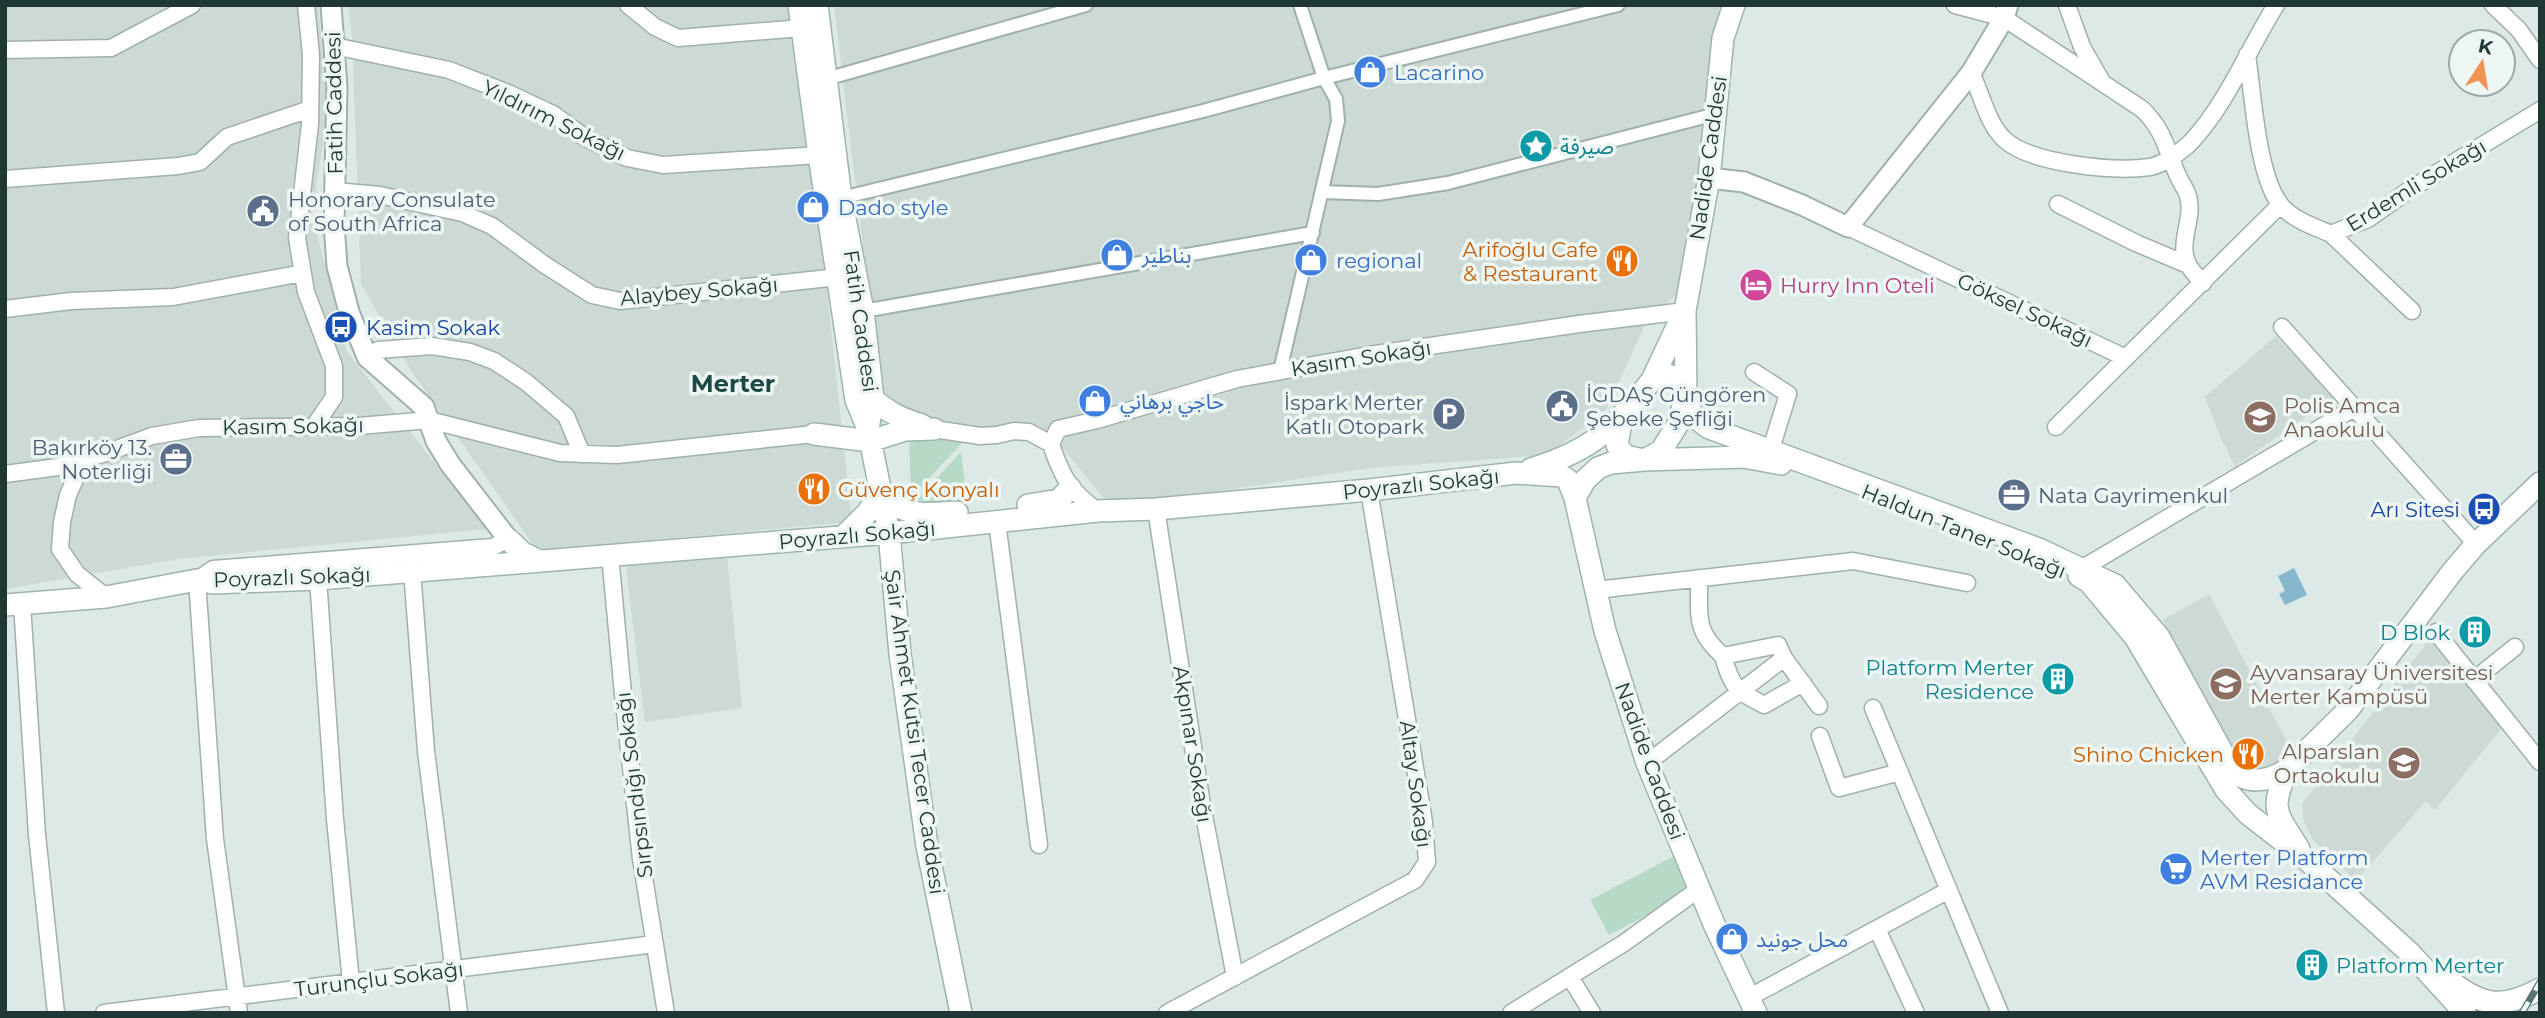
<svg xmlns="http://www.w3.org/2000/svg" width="2545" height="1018" viewBox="0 0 2545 1018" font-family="Montserrat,'Noto Sans Arabic',sans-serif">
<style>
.built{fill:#ccd9d5}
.green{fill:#b6dac5}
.water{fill:#85b8ce}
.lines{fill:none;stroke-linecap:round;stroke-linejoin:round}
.pedestrian-casing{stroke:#a0b0ad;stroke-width:16}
.minor-casing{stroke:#a0b0ad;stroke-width:19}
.tertiary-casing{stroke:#a0b0ad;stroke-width:23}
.secondary-casing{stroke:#9db4af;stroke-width:24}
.pedestrian{stroke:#fff;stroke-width:12}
.minor{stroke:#fff;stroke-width:16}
.tertiary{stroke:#fff;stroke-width:19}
.secondary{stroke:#fff;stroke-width:21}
.rail-casing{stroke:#597471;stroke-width:7}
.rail{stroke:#edf6f3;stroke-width:4.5;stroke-dasharray:13;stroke-linecap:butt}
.labels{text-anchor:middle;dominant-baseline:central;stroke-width:7;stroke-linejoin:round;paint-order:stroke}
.shop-label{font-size:21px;fill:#366cbe;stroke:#edf6f3;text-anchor:start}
.street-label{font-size:21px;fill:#1f3835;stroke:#edf6f3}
.culture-label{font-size:21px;fill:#0d838f;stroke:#edf6f3;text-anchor:start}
.service-label{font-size:21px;fill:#4e5e75;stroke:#edf6f3;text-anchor:start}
.food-label{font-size:21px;fill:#c56008;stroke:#edf6f3;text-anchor:end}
.hotel-label{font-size:21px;fill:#b23c85;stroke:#edf6f3;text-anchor:start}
.transit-label{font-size:21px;fill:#164399;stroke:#edf6f3;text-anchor:start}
.education-label{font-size:21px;fill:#785e54;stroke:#edf6f3;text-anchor:start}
.quarter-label{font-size:24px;font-weight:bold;fill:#1c4945;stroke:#edf6f3}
</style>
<rect width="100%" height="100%" fill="#dde9e6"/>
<path class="built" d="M5 5H318L328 110 312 214 347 352 487 529 178 559 5 589Z
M348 5H789L808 113 851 514 842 523 537 550 410 369 361 284 352 36Z
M834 5H1731L1685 285 1644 327 1605 412 1546 455 1371 468 1180 497 1106 501 1049 431 910 424 881 397Z
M2276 336 2334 398 2235 466 2220 436 2205 397Z
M727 555 742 708 645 722 625 560Z
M2209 594 2291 749 2269 769 2262 772 2236 768 2163 620Z
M2432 636 2504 725 2435 810 2426 801 2356 881 2314 841 2304 822 2302 804Z"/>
<path class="green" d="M940 439 962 443 917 491 911 492 909 440Z
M961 452 967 502 931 504 917 499Z
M1678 854 1696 889 1609 935 1590 900Z"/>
<path class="water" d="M2294 568 2307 595 2285 605 2279 594 2285 591 2278 576Z"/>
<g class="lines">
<defs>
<path id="pedestrian" d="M826 79 1086 5
M1322 192 1378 194 1448 183 1716 114
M837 199 1203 111 1324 78 1618 5
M863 311 1313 233
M1280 371 1338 121 1336 99 1324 78 1300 5"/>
<path id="minor" d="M306 5 311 55 310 124 297 238 306 292 334 366V397L315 425
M628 5 655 27 678 38 802 28
M1955 5 2004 18 2142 109C2165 131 2166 150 2178 176 2181 183 2186 189 2188 196 2195 219 2176 244 2189 266 2192 272 2199 278 2203 283
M2067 5 2082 47 2101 80
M2493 5 2519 30 2540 60
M334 46 449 70 508 93 553 114 584 137 627 158 663 165 819 155
M5 50 111 48 192 5
M2247 55C2253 94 2257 174 2280 204 2291 219 2315 227 2331 234L2368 219 2412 188 2540 110
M1971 73C1982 94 1987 124 2005 140 2032 164 2114 172 2150 167 2162 165 2182 151 2191 142 2227 103 2248 50 2276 5
M5 179 178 166 200 162 227 137 310 109
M335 191 380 195 462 213 492 226 545 265 592 295 620 301 838 277
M2058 204 2136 243 2188 265
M1848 227 2126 358
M2331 234 2412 311
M5 309 71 301 173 297 303 273
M2282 327 2476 544
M367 357 378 350 432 346 470 352 494 361 526 382 566 416 582 454
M1754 372 1788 394 1771 449
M2056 427 2280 205
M934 429 980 436 997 435 1014 431 1029 432 1051 444
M84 459 68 495 62 522 60 549 77 574 106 597
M5 474 58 467 109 452 152 436 199 428 359 426 429 420 560 453 617 455 814 434
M1156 509 1202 805 1235 977
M1098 511C1070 492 1061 475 1051 444L1058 429 1097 420 1237 379 1369 355 1579 324 1685 311
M997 522 1039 845
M610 555 623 694 641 859 666 1013
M412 571 426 751 459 1013
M2076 572 2354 408
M318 579 335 819 351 982
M1596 590 1853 561 1967 583
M22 604 37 835 56 1013
M2436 632 2540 762
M1723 656C1732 688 1736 690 1764 705L1803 683
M1784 658 1819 706
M2474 680 2515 647
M1873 708 2000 1013
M1820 736 1839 788 1900 772
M1647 763 1784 658 1778 645 1723 656C1693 630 1700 615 1699 578
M1877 929 1916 1013
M1570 977 1592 1013
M1748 998 1949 890
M104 1013 655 944
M239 1013 215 839 197 580 213 569 479 548 493 547 508 539
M1167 1013 1415 880 1427 862 1424 822 1369 490
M1511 1013 1624 943 1699 889"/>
<path id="tertiary" d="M331 5 337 88 334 224 337 266 349 312 367 357 424 407 436 441 450 464 508 539
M1709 178 1744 182 1802 205 1848 227 1971 73 2004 18 2008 5"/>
<path id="secondary" d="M799 5 819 155 856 400 868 429 889 533 900 654 927 846 961 1013
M817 5 841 198 863 311 873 399 868 429
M1652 380 1682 316
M873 399C889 413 902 419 922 425
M1622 417 1617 445 1625 456 1644 460 1744 457 1781 464
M814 434 870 441 905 430 934 429
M1531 469C1593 450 1613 429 1652 380 1679 365 1682 390 1689 408 1693 417 1701 422 1709 428L2039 549 2115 585 2159 637 2230 766C2245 787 2269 781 2288 769L2348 710 2452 572 2476 544 2540 483
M1575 498 1585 480 1598 468 1611 463 1644 460 1661 451 1679 422 1686 394 1685 311 1709 178 1723 38 1734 5
M1028 505 1059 500 1070 488
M844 536 869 511 880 488C885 493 890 500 896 505 912 517 939 513 957 512
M508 539 523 553 539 561
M2079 576 2089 582 2135 637 2226 790 2248 814 2306 859 2410 953 2465 1013
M5 605 106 597 197 580 213 583 318 579 889 533 1098 511 1156 509 1369 490 1516 473 1562 476 1568 480 1575 498 1605 631 1647 763 1714 924 1756 1013
M2288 769C2269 810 2276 812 2299 849
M2446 978C2480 1005 2500 1011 2540 989"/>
</defs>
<use href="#pedestrian" class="pedestrian-casing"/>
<use href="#minor" class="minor-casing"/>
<use href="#tertiary" class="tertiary-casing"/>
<use href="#secondary" class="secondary-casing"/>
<use href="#pedestrian" class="pedestrian"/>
<use href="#minor" class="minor"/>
<use href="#tertiary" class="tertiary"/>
<use href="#secondary" class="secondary"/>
<defs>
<path id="rail" d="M2522 1013 2540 982"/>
</defs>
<use href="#rail" class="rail-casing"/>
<use href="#rail" class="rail"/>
</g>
<defs>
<symbol id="shop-disc" viewBox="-11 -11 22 22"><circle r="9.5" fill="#3f7fe0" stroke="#edf6f3"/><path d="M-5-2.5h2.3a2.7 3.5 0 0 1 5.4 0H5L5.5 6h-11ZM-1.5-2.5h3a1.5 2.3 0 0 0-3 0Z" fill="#fff"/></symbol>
<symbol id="sight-disc" viewBox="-11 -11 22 22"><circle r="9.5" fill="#0f9aa8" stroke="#edf6f3"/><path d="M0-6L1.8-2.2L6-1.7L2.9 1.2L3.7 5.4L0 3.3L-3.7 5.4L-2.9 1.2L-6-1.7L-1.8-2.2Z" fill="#fff"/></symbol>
<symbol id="civic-disc" viewBox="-11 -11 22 22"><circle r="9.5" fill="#5c6f8a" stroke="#edf6f3"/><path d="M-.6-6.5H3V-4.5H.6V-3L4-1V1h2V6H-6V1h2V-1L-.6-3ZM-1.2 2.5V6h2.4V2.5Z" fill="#fff"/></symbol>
<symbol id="restaurant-disc" viewBox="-11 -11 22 22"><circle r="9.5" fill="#e8710a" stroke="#edf6f3"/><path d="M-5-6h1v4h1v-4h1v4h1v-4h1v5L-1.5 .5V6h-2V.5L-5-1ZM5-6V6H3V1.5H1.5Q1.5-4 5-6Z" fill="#fff"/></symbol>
<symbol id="hotel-disc" viewBox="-11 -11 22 22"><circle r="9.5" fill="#d1479c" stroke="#edf6f3"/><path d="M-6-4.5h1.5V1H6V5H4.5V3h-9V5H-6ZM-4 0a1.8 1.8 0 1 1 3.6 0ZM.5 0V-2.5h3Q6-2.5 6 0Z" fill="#fff"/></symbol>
<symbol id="bus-disc" viewBox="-11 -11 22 22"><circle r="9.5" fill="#1a4fb4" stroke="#edf6f3"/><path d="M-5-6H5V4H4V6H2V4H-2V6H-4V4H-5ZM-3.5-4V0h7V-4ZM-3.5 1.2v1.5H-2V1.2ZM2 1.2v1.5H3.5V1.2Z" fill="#fff"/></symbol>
<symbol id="parking-disc" viewBox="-11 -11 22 22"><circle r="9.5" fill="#5c6f8a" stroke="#edf6f3"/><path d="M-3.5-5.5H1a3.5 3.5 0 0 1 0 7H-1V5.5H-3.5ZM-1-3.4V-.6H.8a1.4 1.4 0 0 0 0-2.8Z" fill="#fff"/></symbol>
<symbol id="school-disc" viewBox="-11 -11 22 22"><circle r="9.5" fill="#8d6e63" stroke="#edf6f3"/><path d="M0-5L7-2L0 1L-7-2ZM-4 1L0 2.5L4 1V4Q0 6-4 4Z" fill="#fff"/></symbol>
<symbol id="office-disc" viewBox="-11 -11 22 22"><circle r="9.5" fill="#5c6f8a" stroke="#edf6f3"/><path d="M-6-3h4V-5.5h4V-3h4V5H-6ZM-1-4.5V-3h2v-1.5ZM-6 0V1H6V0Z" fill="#fff"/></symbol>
<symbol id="building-disc" viewBox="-11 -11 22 22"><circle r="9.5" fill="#0f9aa8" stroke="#edf6f3"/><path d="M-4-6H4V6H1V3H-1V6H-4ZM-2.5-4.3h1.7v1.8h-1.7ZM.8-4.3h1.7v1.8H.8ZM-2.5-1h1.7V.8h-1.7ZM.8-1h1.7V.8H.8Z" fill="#fff"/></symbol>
<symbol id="university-disc" viewBox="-11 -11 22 22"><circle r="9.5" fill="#8d6e63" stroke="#edf6f3"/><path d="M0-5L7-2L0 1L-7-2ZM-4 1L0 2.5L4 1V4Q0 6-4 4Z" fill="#fff"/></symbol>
<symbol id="supermarket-disc" viewBox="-11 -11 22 22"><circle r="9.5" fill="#3f7fe0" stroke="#edf6f3"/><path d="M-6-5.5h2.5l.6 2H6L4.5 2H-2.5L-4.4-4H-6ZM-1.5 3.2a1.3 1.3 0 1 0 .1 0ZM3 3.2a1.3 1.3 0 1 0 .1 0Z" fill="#fff"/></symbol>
</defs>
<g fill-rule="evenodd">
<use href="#shop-disc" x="1351" y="53" width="38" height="38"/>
<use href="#sight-disc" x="1517" y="127" width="38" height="38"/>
<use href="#shop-disc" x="794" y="188" width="38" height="38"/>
<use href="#civic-disc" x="244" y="192" width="38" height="38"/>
<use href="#shop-disc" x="1098" y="236" width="38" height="38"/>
<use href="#shop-disc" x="1292" y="241" width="38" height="38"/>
<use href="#restaurant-disc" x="1603" y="242" width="38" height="38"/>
<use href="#hotel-disc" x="1737" y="266" width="38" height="38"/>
<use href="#bus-disc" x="322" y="308" width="38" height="38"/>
<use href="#shop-disc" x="1076" y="382" width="38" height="38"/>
<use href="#civic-disc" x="1543" y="387" width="38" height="38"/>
<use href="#parking-disc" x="1430" y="395" width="38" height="38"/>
<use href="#school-disc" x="2241" y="398" width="38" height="38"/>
<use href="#office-disc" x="157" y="440" width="38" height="38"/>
<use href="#restaurant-disc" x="795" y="470" width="38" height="38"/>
<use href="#office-disc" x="1995" y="476" width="38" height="38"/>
<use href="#bus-disc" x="2465" y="490" width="38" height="38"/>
<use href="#building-disc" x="2456" y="613" width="38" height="38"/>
<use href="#building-disc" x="2039" y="660" width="38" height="38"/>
<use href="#university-disc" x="2207" y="665" width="38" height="38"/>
<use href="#restaurant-disc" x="2229" y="735" width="38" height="38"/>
<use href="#school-disc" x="2385" y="744" width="38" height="38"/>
<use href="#supermarket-disc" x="2157" y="850" width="38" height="38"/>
<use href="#shop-disc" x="1713" y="920" width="38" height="38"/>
<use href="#building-disc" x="2293" y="946" width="38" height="38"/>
</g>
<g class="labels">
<g class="shop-label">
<text x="1394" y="72">Lacarino</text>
<text x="838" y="207">Dado style</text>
<text x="1142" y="255">بناطير</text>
<text x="1336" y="260">regional</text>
<text x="1120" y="401">حاجي برهاني</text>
<text x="2200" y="857">Merter Platform<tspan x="2200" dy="24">AVM Residance</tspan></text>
<text x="1756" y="939">محل جونيد</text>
</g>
<g class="street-label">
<text transform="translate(334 103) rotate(-91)">Fatih Caddesi</text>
<text transform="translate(554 120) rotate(26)">Yıldırım Sokağı</text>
<text transform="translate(1708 158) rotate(-82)">Nadide Caddesi</text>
<text transform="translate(2416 185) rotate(-31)">Erdemli Sokağı</text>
<text transform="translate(699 291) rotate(-5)">Alaybey Sokağı</text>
<text transform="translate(2025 310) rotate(25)">Göksel Sokağı</text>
<text transform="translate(861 321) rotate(82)">Fatih Caddesi</text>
<text transform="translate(1361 358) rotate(-9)">Kasım Sokağı</text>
<text transform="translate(293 426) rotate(-1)">Kasım Sokağı</text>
<text transform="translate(1421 484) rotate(-6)">Poyrazlı Sokağı</text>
<text transform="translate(1964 531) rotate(22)">Haldun Taner Sokağı</text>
<text transform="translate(857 535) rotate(-5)">Poyrazlı Sokağı</text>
<text transform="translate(292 577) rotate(-2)">Poyrazlı Sokağı</text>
<text transform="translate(915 732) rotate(82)">Şair Ahmet Kutsi Tecer Caddesi</text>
<text transform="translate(1193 744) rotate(81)">Akpınar Sokağı</text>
<text transform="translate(1650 761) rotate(70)">Nadide Caddesi</text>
<text transform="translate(1416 784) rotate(82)">Altay Sokağı</text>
<text transform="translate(634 785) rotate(-97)">Sırpsındığı Sokağı</text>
<text transform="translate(379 979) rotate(-7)">Turunçlu Sokağı</text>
</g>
<g class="culture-label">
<text x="1560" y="146">صيرفة</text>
<text x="2450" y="632" text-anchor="end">D Blok</text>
<text x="2034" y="667" text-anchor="end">Platform Merter<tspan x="2034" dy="24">Residence</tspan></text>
<text x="2336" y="965">Platform Merter</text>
</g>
<g class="service-label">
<text x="288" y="199">Honorary Consulate<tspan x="288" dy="24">of South Africa</tspan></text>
<text x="1586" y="394">İGDAŞ Güngören<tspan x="1586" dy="24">Şebeke Şefliği</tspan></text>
<text x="1424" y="402" text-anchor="end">İspark Merter<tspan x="1424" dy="24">Katlı Otopark</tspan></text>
<text x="152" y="447" text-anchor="end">Bakırköy 13.<tspan x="152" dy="24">Noterliği</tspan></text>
<text x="2038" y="495">Nata Gayrimenkul</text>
</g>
<g class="food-label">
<text x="1598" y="249">Arifoğlu Cafe<tspan x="1598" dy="24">&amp; Restaurant</tspan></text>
<text x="838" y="489" text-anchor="start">Güvenç Konyalı</text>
<text x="2224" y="754">Shino Chicken</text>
</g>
<g class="hotel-label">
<text x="1780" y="285">Hurry Inn Oteli</text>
</g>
<g class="transit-label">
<text x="366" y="327">Kasim Sokak</text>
<text x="2460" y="509" text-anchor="end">Arı Sitesi</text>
</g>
<g class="education-label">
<text x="2284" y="405">Polis Amca<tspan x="2284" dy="24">Anaokulu</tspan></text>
<text x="2250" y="672">Ayvansaray Üniversitesi<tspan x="2250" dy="24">Merter Kampüsü</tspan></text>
<text x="2380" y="751" text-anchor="end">Alparslan<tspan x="2380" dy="24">Ortaokulu</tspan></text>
</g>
<g class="quarter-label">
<text x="733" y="383">Merter</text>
</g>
</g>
<rect width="2545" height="1018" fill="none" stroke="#1f3835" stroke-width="14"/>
<g transform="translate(2482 63) rotate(12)"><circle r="33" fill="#edf6f3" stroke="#9baaa7" stroke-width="2"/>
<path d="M0-5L12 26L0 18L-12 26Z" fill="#f09354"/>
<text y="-10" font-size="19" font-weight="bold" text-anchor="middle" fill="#1f3835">K</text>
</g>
</svg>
